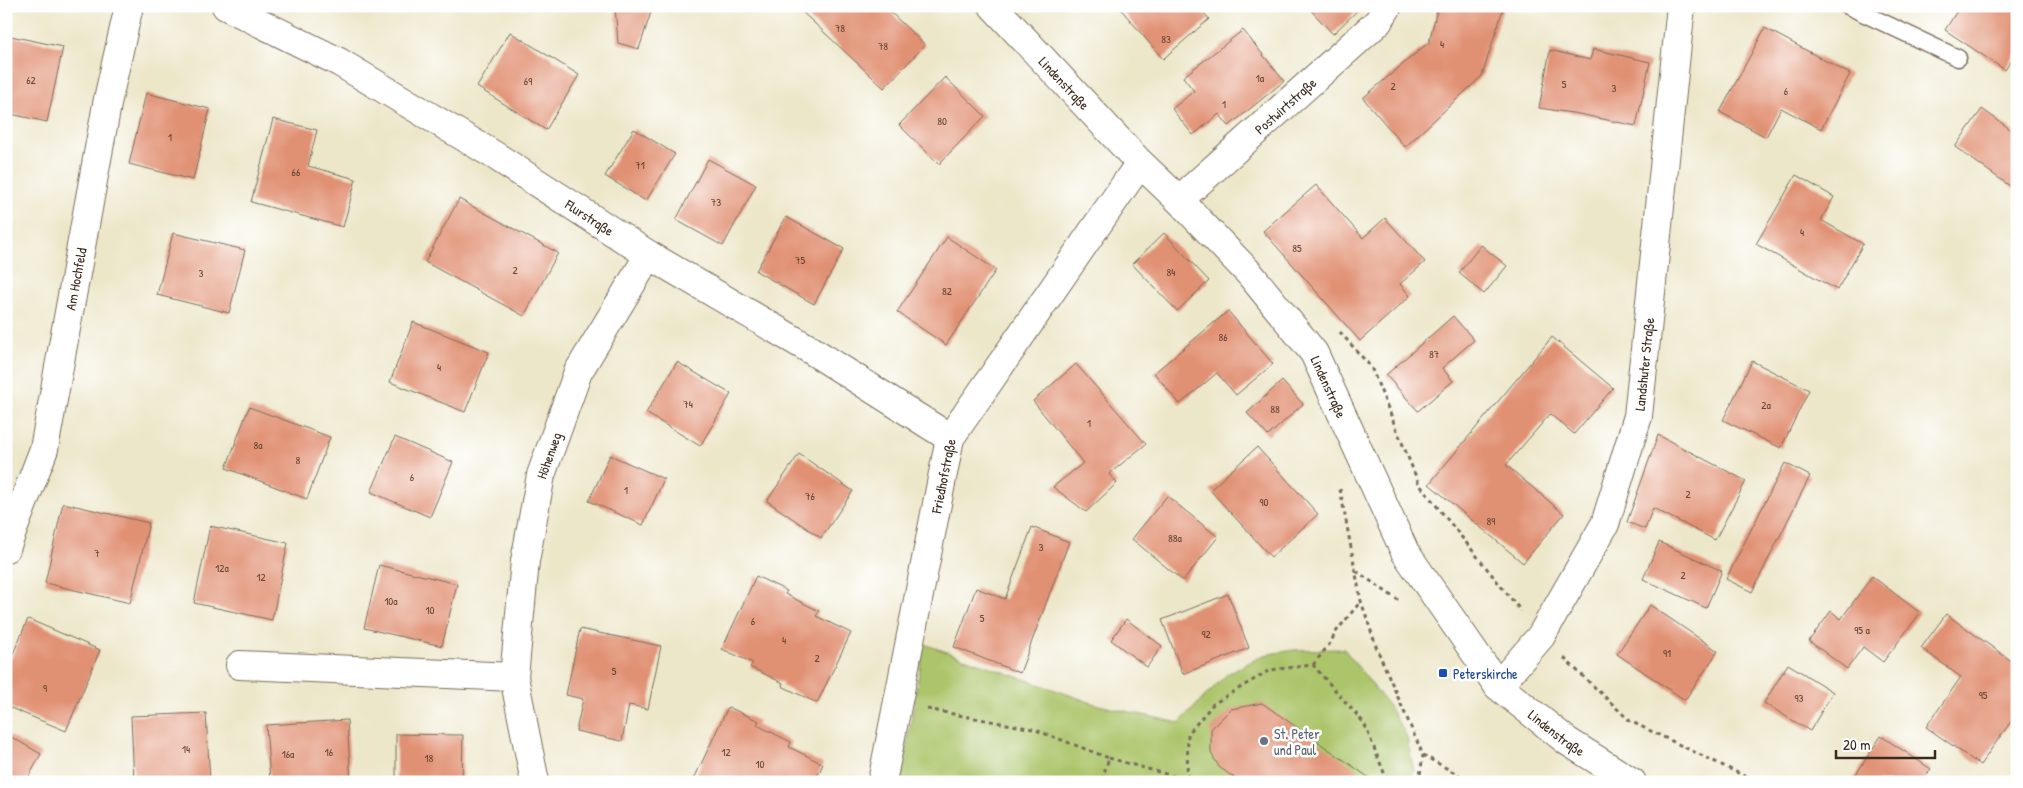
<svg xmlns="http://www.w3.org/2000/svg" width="2023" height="788" viewBox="0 0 2023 788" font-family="'Patrick Hand',sans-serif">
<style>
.green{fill:#acc56b;stroke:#747844}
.building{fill:#e19173}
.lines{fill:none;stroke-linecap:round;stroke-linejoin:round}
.service-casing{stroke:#796c5a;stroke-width:19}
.minor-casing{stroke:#796c5a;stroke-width:30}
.path{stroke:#796c5a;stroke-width:3;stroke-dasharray:4 4;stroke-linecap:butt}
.service{stroke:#fff;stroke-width:16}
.minor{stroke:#fff;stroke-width:28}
.transit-dot{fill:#1a4fb4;stroke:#fff;stroke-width:2}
.worship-dot{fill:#6b7280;stroke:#fff;stroke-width:2}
.labels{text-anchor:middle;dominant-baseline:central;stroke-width:5;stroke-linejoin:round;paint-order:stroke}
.number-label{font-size:11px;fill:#644433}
.street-label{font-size:14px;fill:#3b2a1e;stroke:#fff}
.transit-label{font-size:14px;fill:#164399;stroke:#fff;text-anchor:start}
.worship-label{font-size:14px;fill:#5b616d;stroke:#fff;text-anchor:start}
</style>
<rect width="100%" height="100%" fill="#fff"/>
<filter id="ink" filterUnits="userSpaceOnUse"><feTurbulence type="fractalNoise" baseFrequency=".02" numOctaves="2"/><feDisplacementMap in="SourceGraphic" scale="10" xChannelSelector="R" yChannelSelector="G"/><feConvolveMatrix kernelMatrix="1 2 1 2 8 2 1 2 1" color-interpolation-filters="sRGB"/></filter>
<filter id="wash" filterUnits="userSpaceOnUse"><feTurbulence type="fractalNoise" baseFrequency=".0096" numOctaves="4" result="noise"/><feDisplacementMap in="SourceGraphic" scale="20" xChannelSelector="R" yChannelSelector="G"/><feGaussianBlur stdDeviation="1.12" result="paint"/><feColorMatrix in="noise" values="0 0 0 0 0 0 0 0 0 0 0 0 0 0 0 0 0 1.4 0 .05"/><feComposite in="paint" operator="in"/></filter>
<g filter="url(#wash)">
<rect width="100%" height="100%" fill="#ede7ca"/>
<path class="green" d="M924 644 1098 705 1179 723 1227 674 1264 655 1294 650 1344 649 1388 705 1406 735 1414 771 1409 782H901Z"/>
<g id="blocks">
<path class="building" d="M615 6H653L639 49 618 43Z
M800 6H884L925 45 884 88 798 8Z
M1118 6H1198L1209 19 1163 59Z
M1307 6H1362L1333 34Z
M1438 6H1504L1482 76 1405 147 1363 98 1429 42Z
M1960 6H2017V52L2005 70 1945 30Z
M1765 28 1850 74 1821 129 1781 108 1766 137 1720 112Z
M1243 30 1284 81 1229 126 1219 114 1193 135 1172 109 1194 91 1183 77Z
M510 32 579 75 546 130 477 87Z
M6 35 63 47 47 122 6 113Z
M1593 49 1650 62 1636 126 1579 114 1539 108 1550 50 1590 60Z
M945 77 985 116 939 164 899 125Z
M146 93 210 109 193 180 129 164Z
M1982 109 2017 134V191L1955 147Z
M273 119 317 130 308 166 356 179 343 227 251 202Z
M634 129 675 154 646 201 605 176Z
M708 159 756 185 723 246 676 220Z
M1796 175 1834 197 1821 220 1863 244 1837 290 1756 244Z
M1316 185 1363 238 1385 218 1425 262 1400 284 1410 296 1360 341 1263 231Z
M459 199 558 253 524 316 425 262Z
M786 217 844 249 814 304 756 271Z
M173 233 245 250 229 313 157 295Z
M1164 233 1209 281 1177 311 1132 264Z
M947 237 996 270 946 345 897 312Z
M1481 245 1507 266 1484 294 1459 273Z
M1228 311 1273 364 1236 395 1217 373 1180 404 1154 373Z
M1453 316 1474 340 1442 368 1453 381 1418 411 1386 375Z
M413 322 489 352 465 412 390 382Z
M1552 337 1613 388 1574 434 1550 414 1506 465 1564 514 1523 563 1429 484Z
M1752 361 1809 390 1781 448 1723 420Z
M677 362 731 394 700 446 646 413Z
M1076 364 1146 444 1109 474 1117 483 1086 512 1053 487 1083 463 1033 401Z
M1282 381 1303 404 1268 436 1247 413Z
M249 407 330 437 307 499 226 468Z
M1658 435 1746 481 1715 540 1653 508 1645 529 1627 522Z
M395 437 453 462 430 517 371 492Z
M1257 447 1318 514 1271 557 1210 490Z
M799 454 853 491 821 538 767 501Z
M610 455 664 479 643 525 589 501Z
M1785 463 1810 476 1752 592 1726 579Z
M1167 496 1218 537 1183 581 1132 539Z
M63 503 149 523 130 603 45 583Z
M210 526 288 543 272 620 194 603Z
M1032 527 1069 542 1020 673 954 647 976 588 1005 599Z
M1659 542 1722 571 1706 608 1643 579Z
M379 565 457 584 442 646 364 628Z
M756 576 787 591 785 594 819 611 816 616 851 633 817 703 782 686 783 683 750 667 753 663 722 649Z
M1872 576 1920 613 1883 662 1863 647 1847 669 1809 641 1831 611 1841 619Z
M1228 594 1249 648 1183 674 1162 620Z
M1650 605 1718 651 1685 700 1617 654Z
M1946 614 2017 665V713L1980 765 1926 727 1961 677 1921 648Z
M28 619 100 650 66 731 6 706V670Z
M1126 619 1162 646 1147 667 1111 640Z
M580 629 661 646 648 709 629 705 622 741 576 731 583 699 566 695Z
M1788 664 1833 692 1810 731 1764 703Z
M1262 703 1371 779 1370 782H1240L1219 767 1211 753V729L1231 709Z
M728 707 759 721 757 725 791 742 789 747 823 764 815 782H699L694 779Z
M206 713 210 782H134L131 716Z
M347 720 351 782H270L266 725Z
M6 734 41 754 26 782H6Z
M396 734 463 735 462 782H396Z
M1881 736 1931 769 1922 782H1851Z"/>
</g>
</g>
<g filter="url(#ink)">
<use href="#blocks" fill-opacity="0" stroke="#796c5a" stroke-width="1"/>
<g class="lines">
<defs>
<path id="service" d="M1848 6 1958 58"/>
<g id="minor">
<path id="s1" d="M226 6 339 62 494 155 649 255 811 350 950 438"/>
<path id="s2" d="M993 6 1140 163 1179 200 1250 274 1314 353 1405 552 1498 686 1567 741 1632 782"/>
<path id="s3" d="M1179 200 1378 22 1388 6"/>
<path id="s4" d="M6 548 44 449 108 99 129 6"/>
<path d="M240 665 514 677"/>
<path id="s5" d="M1498 686 1541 636 1605 524 1638 416 1681 6"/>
<path id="s6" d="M535 782 514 677 525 561 541 475 578 372 649 255"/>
<path id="s7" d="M882 782 950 438 1140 163"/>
</g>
</defs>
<use href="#service" class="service-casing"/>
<use href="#minor" class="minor-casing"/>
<path class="path" d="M1340 332 1371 367 1419 484 1521 611
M1340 489 1361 601 1377 649 1423 755 1471 782
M1356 571 1398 600
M1564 658 1630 721 1757 782
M1313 665 1331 642 1335 633 1361 601
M927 709 1033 729 1109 758 1101 782
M1109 758 1194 782
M1187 778 1188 734 1213 704 1270 670 1313 665 1364 723 1387 780 1386 782
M1419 782 1423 755"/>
<use href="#service" class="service"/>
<use href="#minor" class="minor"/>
</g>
</g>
<rect class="transit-dot" x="1438" y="668" width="10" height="10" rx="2.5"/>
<circle class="worship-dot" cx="1264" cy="741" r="5"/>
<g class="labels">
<g class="number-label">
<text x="840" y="28">78</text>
<text x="1166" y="39">83</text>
<text x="1442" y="44">4</text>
<text x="883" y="46">78</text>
<text x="1260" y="78">1a</text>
<text x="31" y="80">62</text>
<text x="528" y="81">69</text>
<text x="1564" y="84">5</text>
<text x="1393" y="86">2</text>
<text x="1614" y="88">3</text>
<text x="1786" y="91">6</text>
<text x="1224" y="104">1</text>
<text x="942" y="121">80</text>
<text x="170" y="137">1</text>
<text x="640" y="165">71</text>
<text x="296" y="172">66</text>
<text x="716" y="202">73</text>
<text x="1802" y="232">4</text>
<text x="1297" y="248">85</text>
<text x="800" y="260">75</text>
<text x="515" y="270">2</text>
<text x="1171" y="272">84</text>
<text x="201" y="273">3</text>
<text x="947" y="291">82</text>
<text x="1223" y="337">86</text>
<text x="1434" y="354">87</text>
<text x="439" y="367">4</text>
<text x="688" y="404">74</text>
<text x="1766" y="405">2a</text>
<text x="1275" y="409">88</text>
<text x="1089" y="423">1</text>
<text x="258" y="445">8a</text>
<text x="298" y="460">8</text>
<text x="412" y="477">6</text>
<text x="626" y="490">1</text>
<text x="1688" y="494">2</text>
<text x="810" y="496">76</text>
<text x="1264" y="502">90</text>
<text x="1491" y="521">89</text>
<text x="1175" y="538">88a</text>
<text x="1041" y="547">3</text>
<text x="97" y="553">7</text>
<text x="222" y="568">12a</text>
<text x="1683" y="575">2</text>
<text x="261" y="577">12</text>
<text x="391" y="601">10a</text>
<text x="430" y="610">10</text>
<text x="982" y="618">5</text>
<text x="753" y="621">6</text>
<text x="1862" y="630">95 a</text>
<text x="1206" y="634">92</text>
<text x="784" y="640">4</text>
<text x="1667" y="653">91</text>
<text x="817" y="658">2</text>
<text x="614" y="671">5</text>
<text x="45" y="688">9</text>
<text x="1983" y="695">95</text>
<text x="1799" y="698">93</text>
<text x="186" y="749">14</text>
<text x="329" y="752">16</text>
<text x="726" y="752">12</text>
<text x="288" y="754">16a</text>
<text x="429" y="758">18</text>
<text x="760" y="764">10</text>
</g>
<g class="street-label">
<text stroke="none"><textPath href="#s2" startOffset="105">Lindenstraße</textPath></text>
<text stroke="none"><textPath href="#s3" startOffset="142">Postwirtstraße</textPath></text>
<text stroke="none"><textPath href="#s1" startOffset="421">Flurstraße</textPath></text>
<text stroke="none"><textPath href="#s4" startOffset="279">Am Hochfeld</textPath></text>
<text stroke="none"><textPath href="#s5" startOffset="360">Landshuter Straße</textPath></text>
<text stroke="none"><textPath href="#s2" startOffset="510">Lindenstraße</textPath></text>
<text stroke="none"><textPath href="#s6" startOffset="332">Höhenweg</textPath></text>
<text stroke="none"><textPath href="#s7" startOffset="312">Friedhofstraße</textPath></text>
<text stroke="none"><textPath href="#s2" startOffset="930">Lindenstraße</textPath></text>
</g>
<g class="transit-label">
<text x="1453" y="673">Peterskirche</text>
</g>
<g class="worship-label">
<text x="1274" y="733">St. Peter<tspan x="1274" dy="16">und Paul</tspan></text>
</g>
</g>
<rect width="2023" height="788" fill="none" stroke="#fff" stroke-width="25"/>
<path d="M1836 750v8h99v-8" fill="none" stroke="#3b2a1e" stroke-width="2.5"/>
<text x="1843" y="750" font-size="15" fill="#3b2a1e" stroke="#ffffff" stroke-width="4" paint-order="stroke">20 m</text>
</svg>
